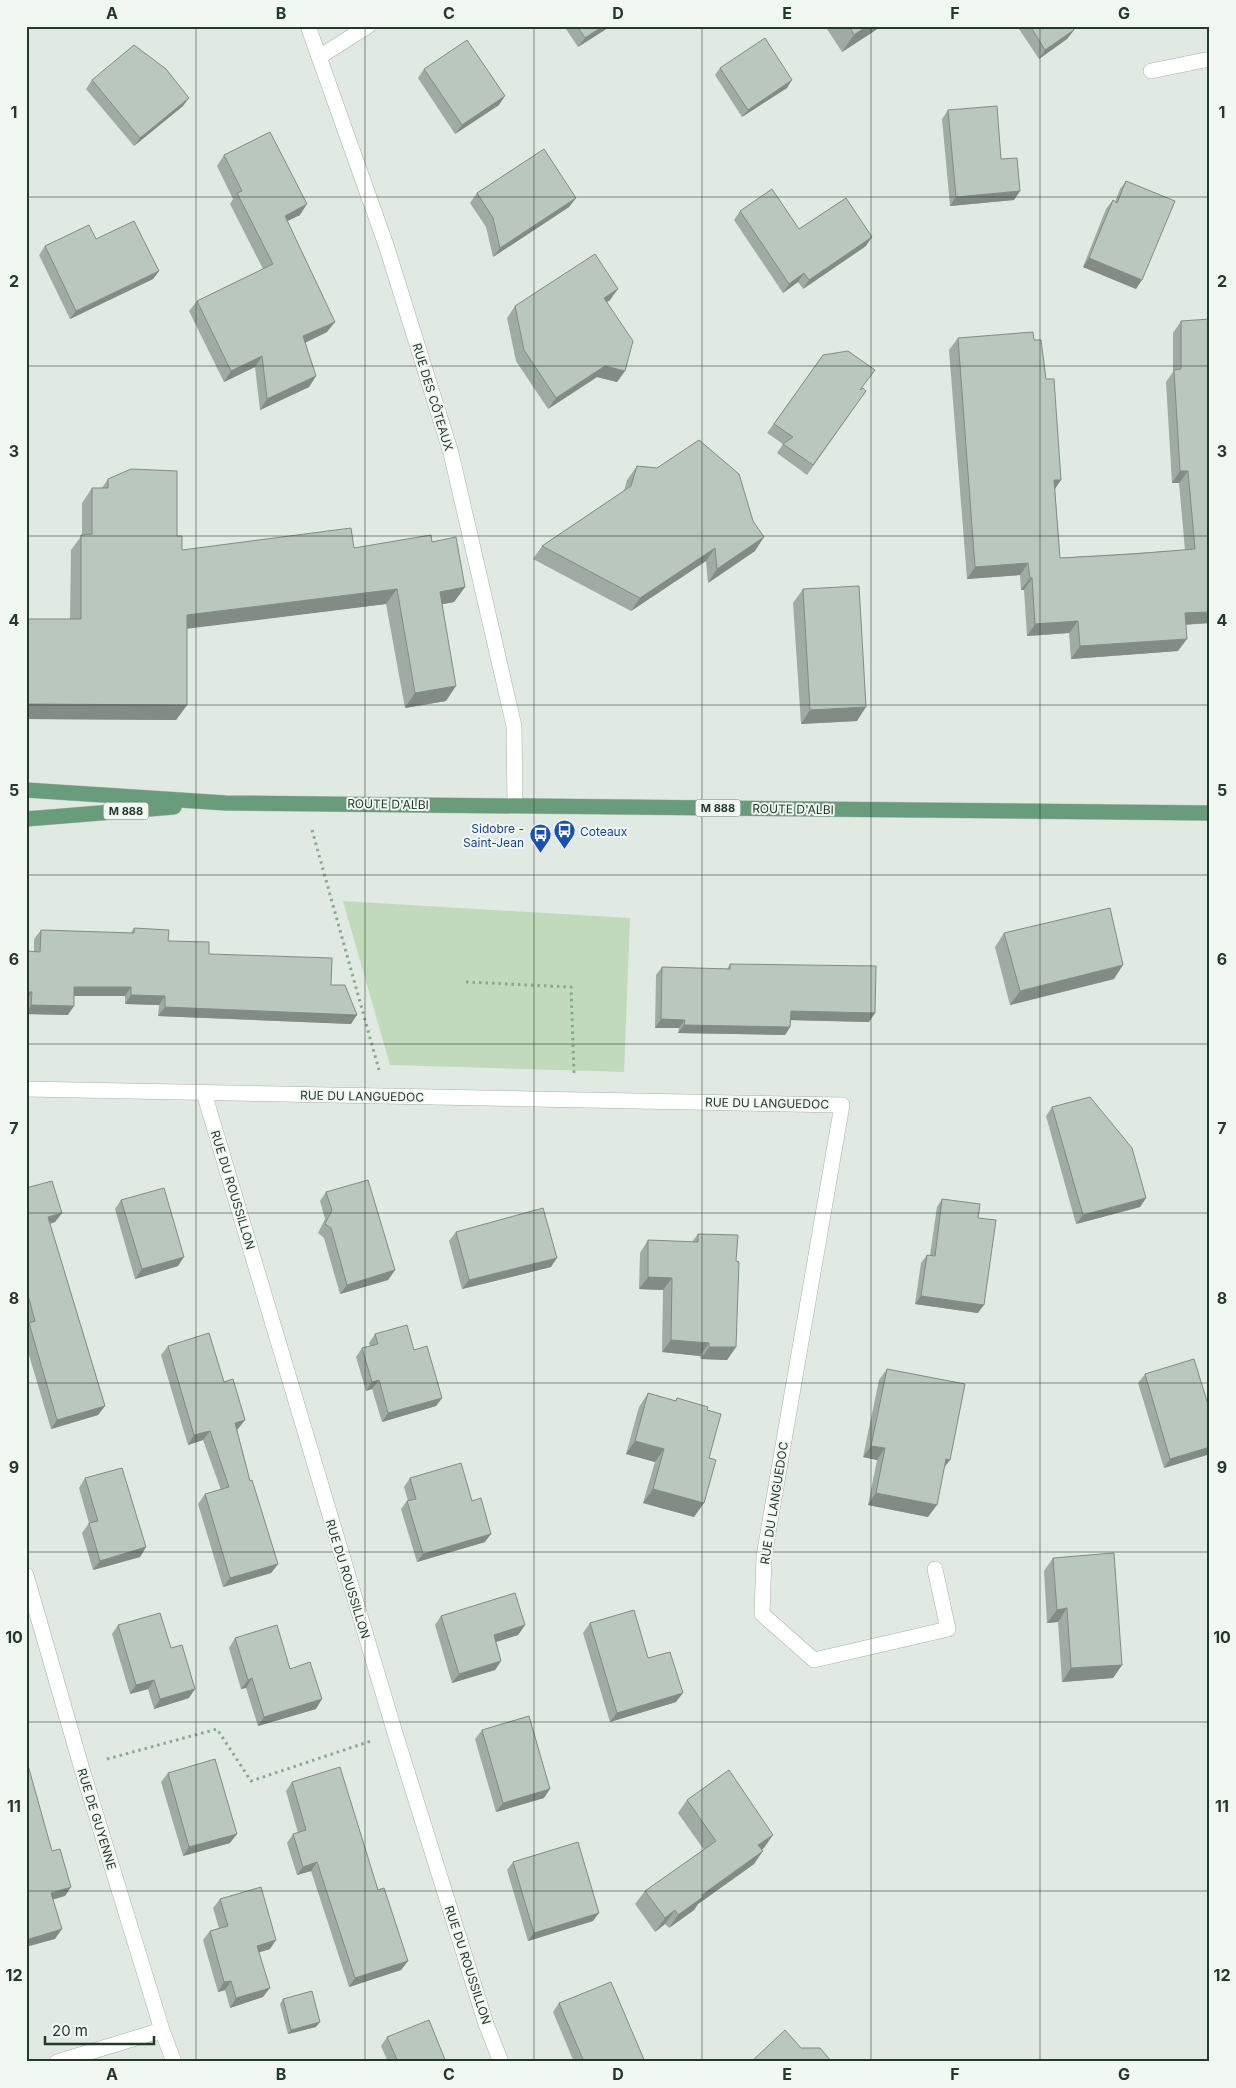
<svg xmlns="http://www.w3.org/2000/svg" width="1236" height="2088" viewBox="0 0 1236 2088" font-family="Inter,sans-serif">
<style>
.green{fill:#c0dabb}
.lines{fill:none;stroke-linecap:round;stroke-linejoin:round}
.service-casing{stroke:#a4b1a7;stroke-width:16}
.minor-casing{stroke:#a4b1a7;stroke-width:16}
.primary-casing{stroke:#c1c8c3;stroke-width:16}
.path{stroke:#84ab8e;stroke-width:3;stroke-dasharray:2.5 4;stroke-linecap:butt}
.service{stroke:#fff;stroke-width:15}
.minor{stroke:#fff;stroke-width:15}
.primary{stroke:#699c7a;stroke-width:15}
.wall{fill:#9faba3}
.shaded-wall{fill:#828b84}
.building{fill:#b9c7bd;stroke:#828b84}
.grid{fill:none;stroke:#23392a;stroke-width:1;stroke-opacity:0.55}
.labels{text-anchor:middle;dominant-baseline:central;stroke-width:4;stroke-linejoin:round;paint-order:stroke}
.shield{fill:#f1f7f1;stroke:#617266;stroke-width:1}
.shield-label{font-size:11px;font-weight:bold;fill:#23392a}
.street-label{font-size:12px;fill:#23392a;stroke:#f1f7f1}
.transit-label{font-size:12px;fill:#164399;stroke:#f1f7f1;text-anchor:end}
.neatline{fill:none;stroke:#23392a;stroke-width:2}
.grid-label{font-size:16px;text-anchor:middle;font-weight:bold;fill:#23392a}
</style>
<rect width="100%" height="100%" fill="#e1eae2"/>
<path class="green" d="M343 901 630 918 624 1072 390 1065Z"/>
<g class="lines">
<defs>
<path id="service" d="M308 26 319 57"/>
<path id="minor" d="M368 26 319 57 386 245 451 453 514 726 515 805
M1151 71 1210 59
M26 1089 842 1105 764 1556 762 1614 814 1660 948 1629 935 1569
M204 1093 395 1733 486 2024 501 2062
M26 1575 81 1766 162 2030 174 2062
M57 2062 162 2030"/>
<path id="primary" d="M26 790 226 803 1210 813
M26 819 174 807"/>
</defs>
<use href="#service" class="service-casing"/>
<use href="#minor" class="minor-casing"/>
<use href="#primary" class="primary-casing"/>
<path class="path" d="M312 830 379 1070
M466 982 571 987 574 1073
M107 1759 217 1729 251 1781 371 1741"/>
<use href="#service" class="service"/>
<use href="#minor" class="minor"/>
<use href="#primary" class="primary"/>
</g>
<path class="wall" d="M564 26H611L578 47Z
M825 26H882L842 52Z
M1017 26H1072L1074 30 1067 39 1039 59Z
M720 68 787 88 742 117 715 75Z
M424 69 499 105 455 134 418 78Z
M92 80 183 106 134 146 86 89Z
M948 110 1001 159 1020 191 1014 200 950 206 942 119Z
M224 155 300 215 287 221 327 332 305 343 316 376 309 387 260 410 255 367 224 382 189 311 197 301 263 269 230 204 233 199 217 166Z
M1126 181 1136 289 1083 267 1106 209 1113 200 1115 202 1120 189Z
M477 193 576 198 569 207 493 257 486 227 470 203Z
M740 211 799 229 866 246 803 289 798 282 783 293 734 220Z
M96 239 159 271 153 279 70 319 39 255 45 246Z
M610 300 607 302 625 371 617 382 597 377 548 409 516 361 507 318 515 306Z
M1181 321 1210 623 1186 625 1178 651 1071 659 1069 633 1027 636 1024 590H1021L1020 575 967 579 949 350 958 338 1055 490 1060 558 1185 550 1179 483H1172L1166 382 1173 372V333Z
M823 355 860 390 866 391 807 475 777 453 783 444 767 433Z
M637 466 755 551 708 583 706 561 631 611 533 559 542 546 624 491 627 480Z
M108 479 177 536 182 550 354 548 432 542 465 587 454 602 442 604 446 701 405 708 386 604 187 628V705L176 720 26 719V619H70L71 550 82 535V503L92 488H102Z
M803 589 857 721 801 724 793 603Z
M134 928 168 941 209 954 331 985 351 1024 158 1016 159 1005 125 1004V996H74L68 1015 26 1014V951L34 952V939L41 930 131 933Z
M1004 933 1114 979 1010 1005 995 947Z
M730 964 875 1013 869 1022 791 1020 790 1027 785 1035 678 1033 679 1028H655L656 975 662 967 727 969Z
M1052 1107 1146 1198 1140 1207 1076 1224 1046 1116Z
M26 1188 62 1213 55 1222 50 1224 105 1406 98 1415 51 1429 26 1345V1327L27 1325 26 1321Z
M326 1192 395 1270 388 1280 340 1294 324 1238 318 1233 325 1219 320 1201Z
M942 1199 978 1218V1313L915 1304 921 1263 927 1255H930L937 1207Z
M121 1200 178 1266 135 1279 115 1209Z
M456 1232 551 1267 462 1289 449 1241Z
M698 1234 736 1261V1347L727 1360 701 1359 700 1356 662 1352 663 1290 639 1289 640 1253 648 1240 692 1242Z
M375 1334 414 1350 442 1398 436 1406 382 1422 372 1389 366 1391 356 1357 362 1348 370 1346 369 1343Z
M168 1346 238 1429 237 1430 250 1481 278 1564 271 1573 223 1587 198 1504 205 1494 221 1490 203 1440 188 1445 161 1355Z
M887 1369 950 1460 944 1468 928 1517 868 1505 877 1460 863 1457 879 1380Z
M1145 1374 1210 1411V1454L1164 1468 1138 1383Z
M648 1393 675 1401 677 1398 707 1410 709 1458 694 1517 643 1503 655 1462 626 1454 639 1407Z
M85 1478 146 1547 140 1557 93 1570 82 1533 89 1523 79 1488Z
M410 1478 472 1501 485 1542 417 1562 401 1509 407 1501H408L404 1487Z
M1053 1558 1122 1665 1113 1678 1062 1682 1058 1622 1047 1623 1044 1571Z
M441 1616 525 1625 518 1635 495 1642 501 1661 495 1670 452 1683 435 1625Z
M590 1623 648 1658 676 1702 610 1722 583 1633Z
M118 1625 171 1648 189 1698 154 1709 148 1689 130 1694 112 1634Z
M235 1638 290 1669 316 1709 258 1726 246 1688 241 1689 229 1648Z
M482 1730 544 1798 496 1812 475 1739Z
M168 1773 230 1843 183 1856 161 1782Z
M292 1782 378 1890 408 1961 401 1970 349 1987 311 1871 297 1875 287 1843 293 1834 298 1833 286 1791Z
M687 1800 764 1848 762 1849 754 1864 698 1904 694 1910 669 1928 665 1924 655 1932 635 1904 645 1891 704 1850 678 1813Z
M513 1862 593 1921 528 1941 507 1870Z
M220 1899 270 1949 259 1952 263 1997 230 2008 225 1990 218 1992 203 1940 210 1931 219 1928 213 1908Z
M283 1999 316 2027 288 2034 280 2004Z
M559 2003 645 2062H574L553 2012Z
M387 2037 446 2062H388L381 2046Z"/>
<path class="shaded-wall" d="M603 26H611L578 47 585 38Z
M867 26H882L842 52 854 35Z
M1074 30 1067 39 1039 59 1045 50Z
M792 80 787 88 742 117 748 110Z
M505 96 499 105 455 134 462 125Z
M189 98 183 106 134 146 140 138Z
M1020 191 1014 200 950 206 956 197Z
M576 198 569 207 493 257 500 248Z
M307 204 300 215 277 226 285 216Z
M872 237 866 246 803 289 809 280Z
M1089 258 1142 280 1136 289 1083 267Z
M159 271 153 279 70 319 76 311Z
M804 273 798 282 783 293 789 284Z
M618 289 610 300 597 309 604 298Z
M335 322 327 332 296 347 303 336Z
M262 356 255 367 224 382 231 371Z
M605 366 625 371 617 382 597 377 548 409 556 398Z
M316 376 309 387 260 410 267 399Z
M1180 471H1188L1179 483H1172Z
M1054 480H1061L1053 492Z
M764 537 755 551 708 583 717 569Z
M715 548 706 561 631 611 640 598Z
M1028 563 1020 575 967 579 975 567Z
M1030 578H1032L1024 590H1021Z
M465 587 454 602 429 607 440 592Z
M397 589 386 604 177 630 187 615Z
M1210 612V623L1176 625 1185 613Z
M1078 621 1069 633 1027 636 1035 624Z
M1187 639 1178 651 1071 659 1080 646Z
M456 686 446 701 405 708 415 693Z
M26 704 187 705 176 720 26 719Z
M866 707 857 721 801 724 810 710Z
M1123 965 1114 979 1010 1005 1020 991Z
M74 987H131L125 996H68Z
M26 992H32L26 1000Z
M131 995 165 996 159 1005 125 1004Z
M31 1005 74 1006 68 1015 26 1014V1013Z
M165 1007 357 1015 351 1024 158 1016Z
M791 1011 875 1013 869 1022 785 1020Z
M661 1019 685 1020 679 1028H655Z
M684 1025 790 1027 785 1035 678 1033Z
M1146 1198 1140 1207 1076 1224 1083 1215Z
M62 1213 55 1222 42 1226 48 1217Z
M184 1257 178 1266 135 1279 142 1269Z
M557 1258 551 1267 462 1289 469 1280Z
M395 1270 388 1280 340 1294 347 1285Z
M648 1277 672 1278 663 1290 639 1289Z
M921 1296 984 1305 978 1313 915 1304Z
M671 1340 709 1343 700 1356 662 1352Z
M709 1347H736L727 1360 701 1359Z
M379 1380 372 1389 366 1391 372 1382Z
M442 1398 436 1406 382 1422 388 1413Z
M105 1406 98 1415 51 1429 57 1420Z
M245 1420 238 1429 229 1432 235 1423Z
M210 1431 203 1440 188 1445 194 1435Z
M635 1441 664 1449 655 1462 626 1454Z
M871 1446 885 1448 877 1460 863 1457Z
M1210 1447V1454L1164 1468 1170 1459Z
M946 1459 950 1460 941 1471Z
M653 1489 704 1503 694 1517 643 1503Z
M876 1493 937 1505 928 1517 868 1505Z
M491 1534 485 1542 417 1562 423 1554Z
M146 1547 140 1557 93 1570 100 1561Z
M278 1564 271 1573 223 1587 230 1578Z
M1067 1608 1058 1622 1047 1623 1057 1610Z
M525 1625 518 1635 487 1645 494 1635Z
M501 1661 495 1670 452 1683 459 1674Z
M1122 1665 1113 1678 1062 1682 1071 1668Z
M252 1678 246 1688 241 1689 248 1680Z
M154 1680 148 1689 130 1694 136 1685Z
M195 1689 189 1698 154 1709 160 1699Z
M683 1693 676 1702 610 1722 617 1713Z
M322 1699 316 1709 258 1726 264 1717Z
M550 1789 544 1798 496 1812 503 1803Z
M237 1834 230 1843 183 1856 189 1847Z
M773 1835 764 1848 749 1858 758 1845Z
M763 1851 754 1864 698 1904 694 1910 669 1928 678 1915 702 1895Z
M317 1862 311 1871 297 1875 303 1867Z
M71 1887 65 1896 45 1902 51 1893Z
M675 1910 665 1924 655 1932 665 1918Z
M599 1913 593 1921 528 1941 534 1933Z
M62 1929 55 1939 26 1947V1940Z
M276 1940 270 1949 251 1955 257 1946Z
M408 1961 401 1970 349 1987 355 1978Z
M231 1981 225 1990 218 1992 224 1982Z
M270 1988 263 1997 230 2008 236 1998Z
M320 2022 316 2027 288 2034 291 2030Z"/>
<path class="building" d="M577 26H603L585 38Z
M849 26H867L854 35Z
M1030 26H1072L1074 30 1045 50Z
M765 38 792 80 748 110 720 68Z
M467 40 505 96 462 125 424 69Z
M134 45 166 69 189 98 140 138 92 80Z
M997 106 1001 159 1017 158 1020 191 956 197 948 110Z
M270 132 307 204 285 216 335 322 303 336 316 376 267 399 262 356 231 371 197 301 273 264 237 193 242 191 224 155Z
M544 149 576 198 500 248 493 218 477 193Z
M1126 181 1175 201 1142 280 1089 258 1113 200 1117 203Z
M772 189 799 229 846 198 872 237 809 280 804 273 789 284 740 211Z
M134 221 159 271 76 311 45 246 89 225 96 239Z
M595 254 618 289 604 298 633 341 625 371 605 366 556 398 524 350 515 306Z
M1210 319V612L1185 613 1187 639 1080 646 1078 621 1035 624 1032 578H1030L1028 563 975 567 958 338 1033 332 1034 340H1041L1046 379H1054L1061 480H1054L1060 558 1132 554 1195 549 1188 471H1180L1174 370 1181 369V321Z
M848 351 875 370 860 390 863 388 866 391 813 465 783 444 793 437 774 424 823 355Z
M699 440 739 474 753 521 764 537 717 569 715 548 640 598 542 546 631 486 637 466 657 468Z
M131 469 177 471V536H182V550L351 528 354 548 431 535 432 542 456 537 465 587 440 592 456 686 415 693 397 589 187 615V705L26 704V619H81V535L92 534V488H108V479Z
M859 586 866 707 810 710 803 589Z
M1110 908 1123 965 1020 991 1004 933Z
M134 928 169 930 168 941 209 942V954L332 958 331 985H345L357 1015 165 1007V996L131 995V987H74V1006L31 1005 32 992H26V951L40 952 41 930 134 933Z
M730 964 876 966 875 1013 791 1011 790 1027 684 1025 685 1020 661 1019 662 967 730 969Z
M1090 1097 1132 1148 1146 1198 1083 1215 1052 1107Z
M368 1180 395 1270 347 1285 331 1228 325 1224 332 1210 326 1192Z
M52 1181 62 1213 48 1217 105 1406 57 1420 29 1323 35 1321 26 1288V1188Z
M164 1188 184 1257 142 1269 121 1200Z
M942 1199 980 1204 978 1218 996 1220 984 1305 921 1296 927 1255 935 1256Z
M543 1208 557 1258 469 1280 456 1232Z
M698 1234 738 1235 736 1261 739 1262 736 1347H709V1343L671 1340 672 1278 648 1277V1240L698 1242Z
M407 1325 414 1350 427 1346 442 1398 388 1413 379 1380 372 1382 362 1348 378 1344 375 1334Z
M209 1333 224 1382 233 1379 245 1420 235 1423 250 1481 252 1480 278 1564 230 1578 205 1494 229 1487 210 1431 194 1435 168 1346Z
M1194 1359 1210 1411V1447L1170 1459 1145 1374Z
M887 1369 965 1384 950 1460 946 1459 937 1505 876 1493 885 1448 871 1446Z
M648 1393 676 1401 677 1398 708 1407 707 1410 721 1414 709 1458 716 1460 704 1503 653 1489 664 1449 635 1441Z
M461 1463 472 1501 481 1498 491 1534 423 1554 407 1501 416 1499 410 1478Z
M122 1468 146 1547 100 1561 89 1523 98 1521 85 1478Z
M1114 1553 1122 1665 1071 1668 1067 1608 1057 1610 1053 1558Z
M515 1593 525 1625 494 1635 501 1661 459 1674 441 1616Z
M634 1610 648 1658 670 1652 683 1693 617 1713 590 1623Z
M160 1613 171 1648 182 1645 195 1689 160 1699 154 1680 136 1685 118 1625Z
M277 1625 290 1669 310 1662 322 1699 264 1717 252 1678 248 1680 235 1638Z
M529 1716 550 1789 503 1803 482 1730Z
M26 1758 52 1851 60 1849 71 1887 51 1893 62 1929 26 1940Z
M215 1759 237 1834 189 1847 168 1773Z
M340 1767 378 1890 384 1888 408 1961 355 1978 317 1862 303 1867 293 1834 306 1830 292 1782Z
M729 1770 773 1835 758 1845 763 1851 702 1895 703 1897 678 1915 675 1910 665 1918 645 1891 716 1841 687 1800Z
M578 1842 599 1913 534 1933 513 1862Z
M261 1887 276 1940 257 1946 270 1988 236 1998 231 1981 224 1982 210 1931 228 1926 220 1899Z
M611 1982 645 2062H584L559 2003Z
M312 1991 320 2022 291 2030 283 1999Z
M429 2020 446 2062H398L387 2037Z
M785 2030 801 2048H820L832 2062H751Z"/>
<path class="grid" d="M196 26V2062M365 26V2062M534 26V2062M702 26V2062M871 26V2062M1040 26V2062M26 197H1210M26 366H1210M26 536H1210M26 705H1210M26 875H1210M26 1044H1210M26 1213H1210M26 1383H1210M26 1552H1210M26 1722H1210M26 1891H1210"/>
<defs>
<symbol id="bus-pin" viewBox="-11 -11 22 30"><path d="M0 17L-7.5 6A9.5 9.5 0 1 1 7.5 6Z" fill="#1a4fb4" stroke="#f1f7f1"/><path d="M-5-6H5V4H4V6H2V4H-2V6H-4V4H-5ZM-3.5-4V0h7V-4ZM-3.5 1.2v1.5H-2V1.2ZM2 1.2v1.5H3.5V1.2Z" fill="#fff"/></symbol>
</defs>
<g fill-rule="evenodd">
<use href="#bus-pin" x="552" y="818" width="25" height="34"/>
<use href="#bus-pin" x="528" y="822" width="25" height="34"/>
</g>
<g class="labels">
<g class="shield">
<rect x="695.5" y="799.5" width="45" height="17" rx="4"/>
<rect x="103.5" y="802.5" width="45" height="17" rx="4"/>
</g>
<g class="shield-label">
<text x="718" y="808">M 888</text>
<text x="126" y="811">M 888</text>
</g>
<g class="street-label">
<text transform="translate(433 397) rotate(73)">RUE DES CÔTEAUX</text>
<text transform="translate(388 804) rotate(1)">ROUTE D'ALBI</text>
<text transform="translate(793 809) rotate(1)">ROUTE D'ALBI</text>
<text transform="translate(362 1096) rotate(1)">RUE DU LANGUEDOC</text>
<text transform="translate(767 1103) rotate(1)">RUE DU LANGUEDOC</text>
<text transform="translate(233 1190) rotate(73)">RUE DU ROUSSILLON</text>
<text transform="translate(774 1503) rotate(-81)">RUE DU LANGUEDOC</text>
<text transform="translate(348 1579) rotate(73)">RUE DU ROUSSILLON</text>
<text transform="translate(97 1819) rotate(73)">RUE DE GUYENNE</text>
<text transform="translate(468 1965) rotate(72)">RUE DU ROUSSILLON</text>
</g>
<g class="transit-label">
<text x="524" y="828">Sidobre -<tspan x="524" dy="14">Saint-Jean</tspan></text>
<text x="580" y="831" text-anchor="start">Coteaux</text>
</g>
</g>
<rect width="1236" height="2088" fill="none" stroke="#f1f7f1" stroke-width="55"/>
<path d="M45 2036v8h109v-8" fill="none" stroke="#23392a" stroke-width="2.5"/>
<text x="52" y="2036" font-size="15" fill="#23392a" stroke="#f1f7f1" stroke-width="4" paint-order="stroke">20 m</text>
<rect x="28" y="28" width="1180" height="2032" class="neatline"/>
<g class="grid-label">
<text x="112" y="19">A</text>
<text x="281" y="19">B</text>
<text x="449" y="19">C</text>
<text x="618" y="19">D</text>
<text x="787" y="19">E</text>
<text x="955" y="19">F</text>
<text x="1124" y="19">G</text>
<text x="14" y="118">1</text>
<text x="1222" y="118">1</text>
<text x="14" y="287">2</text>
<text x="1222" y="287">2</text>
<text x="14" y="457">3</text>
<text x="1222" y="457">3</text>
<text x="14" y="626">4</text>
<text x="1222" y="626">4</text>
<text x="14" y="796">5</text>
<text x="1222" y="796">5</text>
<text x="14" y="965">6</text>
<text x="1222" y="965">6</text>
<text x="14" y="1134">7</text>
<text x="1222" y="1134">7</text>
<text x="14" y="1304">8</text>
<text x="1222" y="1304">8</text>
<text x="14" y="1473">9</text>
<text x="1222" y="1473">9</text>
<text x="14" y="1643">10</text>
<text x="1222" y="1643">10</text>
<text x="14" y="1812">11</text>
<text x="1222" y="1812">11</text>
<text x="14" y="1981">12</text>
<text x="1222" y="1981">12</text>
<text x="112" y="2080">A</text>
<text x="281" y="2080">B</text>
<text x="449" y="2080">C</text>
<text x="618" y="2080">D</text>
<text x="787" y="2080">E</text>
<text x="955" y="2080">F</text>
<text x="1124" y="2080">G</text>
</g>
</svg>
